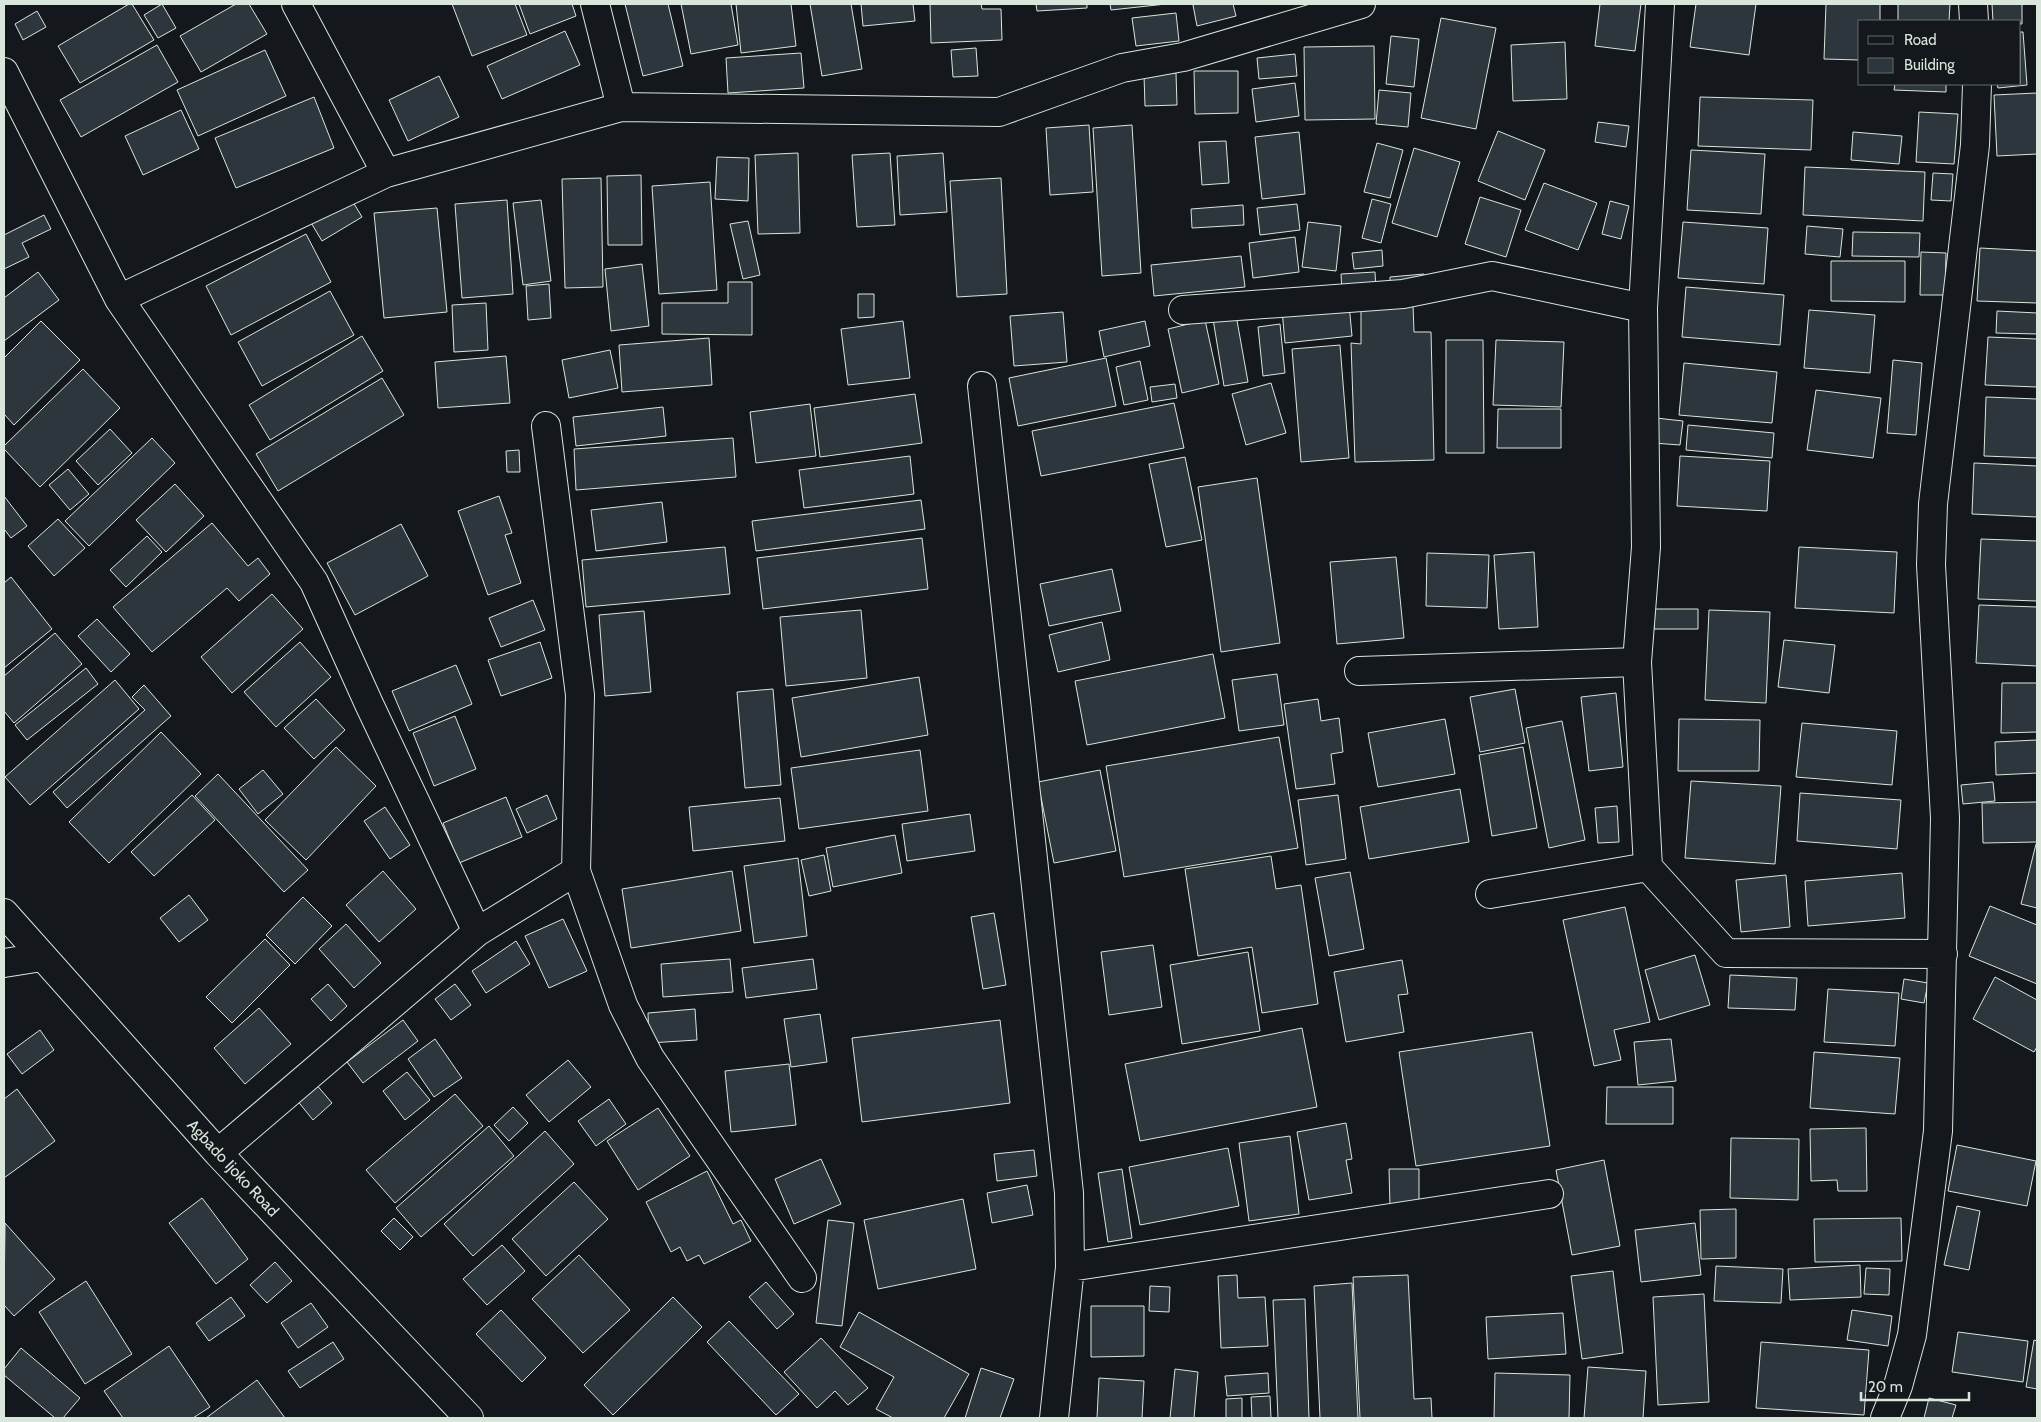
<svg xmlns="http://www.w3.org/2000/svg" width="2041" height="1422" viewBox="0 0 2041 1422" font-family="Cabin,sans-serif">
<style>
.building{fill:#2c363c;stroke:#d8e6dc}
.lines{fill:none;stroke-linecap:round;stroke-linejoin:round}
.minor-casing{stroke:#d8e6dc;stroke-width:30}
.minor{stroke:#14181c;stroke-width:28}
.labels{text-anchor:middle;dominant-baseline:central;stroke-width:4;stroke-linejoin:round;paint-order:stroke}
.street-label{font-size:16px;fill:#d8e6dc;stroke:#14181c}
</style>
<rect width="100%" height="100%" fill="#14181c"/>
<path class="building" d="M129 4H132L154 40 80 83 58 46Z
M162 4 176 28 158 38 144 15Z
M236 4H249L267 34 201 72 180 36Z
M452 4H515L527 35 472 56Z
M519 4H572L576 16 530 34Z
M625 4H668L683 66 643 76Z
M681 4H731L738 45 691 54Z
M736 4H791L796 46 741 53Z
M810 4H851L862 69 822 76Z
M861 4H913L915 21 863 26Z
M930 4H981L982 9H1001L1002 40 931 43Z
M1036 4H1087V8L1037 11Z
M1110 4H1166L1111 10Z
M1196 4H1233L1236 16 1197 26 1193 5Z
M1600 4H1641L1635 51 1595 46Z
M1696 4H1756L1749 55 1690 47Z
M1826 4H1880V21H1860V60L1824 59Z
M1898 4H1950L1949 21H1898Z
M1992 4H2022V24H2020V21H1993Z
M37 11 46 27 23 40 15 24Z
M1176 13 1179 41 1136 46 1132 18Z
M1441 18 1496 28 1476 129 1421 118Z
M565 31 580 65 502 99 487 66Z
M2020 32H2023L2027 85 1998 88 1997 84H2020Z
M1391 36 1419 39 1414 87 1386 84Z
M1565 42 1567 99 1513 101 1511 45Z
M157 45 178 82 81 137 60 100Z
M1374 46 1375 119 1305 120 1304 47Z
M976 48 978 76 953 77 951 50Z
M265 50 286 96 198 136 177 90Z
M801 53 804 88 728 93 726 58Z
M1295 54 1297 76 1259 79 1257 58Z
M1194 71H1238V113L1195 114Z
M1176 73 1177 105 1145 106 1144 75Z
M439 76 459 117 408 141 389 100Z
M1295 83 1299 116 1256 122 1252 89Z
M1895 84H1946V92L1894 90Z
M1379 90 1411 93 1408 127 1376 124Z
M2037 93V154L1997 156 1994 95Z
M314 97 334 148 236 188 215 138Z
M1700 97 1813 100 1811 150 1698 146Z
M181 110 199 149 143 175 125 136Z
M1919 112 1958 114 1954 164 1916 162Z
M1598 122 1629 126 1626 147 1595 142Z
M1089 125 1093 192 1050 195 1046 128Z
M1132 125 1141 273 1102 276 1093 128Z
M1498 131 1545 150 1525 200 1478 181Z
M1299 132 1305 194 1262 199 1255 137Z
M1853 132 1902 136 1899 164 1851 160Z
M1226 141 1229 183 1202 185 1199 142Z
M1377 143 1403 150 1390 198 1364 192Z
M1414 148 1460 162 1437 237 1392 223Z
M1691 150 1765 154 1761 214 1687 210Z
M798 153 800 233 758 234 755 155Z
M890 153 895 225 857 227 852 155Z
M943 153 947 212 900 215 897 156Z
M717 157 749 158 748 201 715 199Z
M1805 167 1925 172 1923 221 1803 215Z
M1933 173 1953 174 1951 201 1931 200Z
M641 175 642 245H608L607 176Z
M601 178 603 287 565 288 562 179Z
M1001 178 1007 294 957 297 950 181Z
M710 182 717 290 659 294 652 186Z
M1544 183 1597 203 1578 250 1525 230Z
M350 197 362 217 322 241 310 221Z
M1480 197 1521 210 1506 257 1465 244Z
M1372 199 1391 204 1381 243 1362 238Z
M507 200 513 294 462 298 455 204Z
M541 200 551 281 523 285 513 203Z
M1610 201 1629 206 1621 239 1602 234Z
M1297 204 1300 230 1260 235 1257 208Z
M1243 205 1244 225 1192 228 1191 209Z
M437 208 447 312 384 318 374 213Z
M44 215 51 229 22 243 29 257 4 269V235Z
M748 221 760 275 743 279 730 224Z
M1308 222 1341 226 1336 271 1302 267Z
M1683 222 1768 228 1764 284 1678 278Z
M1807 226 1843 229 1840 257 1805 254Z
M1853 232 1920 233 1919 257 1852 256Z
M306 234 331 282 231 335 206 286Z
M1295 237 1299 272 1253 278 1249 243Z
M1980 248 2037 251V303L1977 301Z
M1382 250 1383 266 1354 269 1352 253Z
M1921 252 1946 253 1945 295H1920Z
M1241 256 1245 287 1154 296 1151 265Z
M1831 261H1905V302L1831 301Z
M642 264 649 326 611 331 605 269Z
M38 272 59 300 4 341V298Z
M1375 272 1376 291 1342 292 1341 274Z
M1424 274 1425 285 1390 287V277Z
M728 282H752V335L662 334V303H728Z
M549 284 551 318 528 320 526 286Z
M1686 287 1784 295 1780 345 1682 337Z
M330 291 354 335 262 386 238 342Z
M858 294H874V317L858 318Z
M486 303 488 350 454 352 452 305Z
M1349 304 1352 336 1285 343 1282 310Z
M1413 305 1414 332H1431L1434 460 1355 462 1351 343 1361 344V306Z
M1809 310 1875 315 1870 373 1804 368Z
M1997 311 2037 313V334L1996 333Z
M1063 312 1067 362 1014 366 1010 316Z
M1236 315 1248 382 1224 386 1213 319Z
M1205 320 1219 384 1182 393 1168 329Z
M41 321 80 360 14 425 4 414V358Z
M903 321 910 378 848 385 841 329Z
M1145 321 1150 346 1104 357 1099 331Z
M1280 324 1285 373 1263 376 1258 327Z
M362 336 383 371 270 440 249 405Z
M1988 337 2037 339V387L1985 385Z
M709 338 712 385 622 392 619 345Z
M1446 340H1483L1484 453H1446Z
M1496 340 1564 342 1561 407 1493 405Z
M1340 345 1349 458 1301 462 1292 349Z
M610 350 618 388 569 398 562 360Z
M506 356 510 403 438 408 435 362Z
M1106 358 1116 406 1018 426 1009 378Z
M1893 360 1922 363 1916 435 1887 433Z
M1140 361 1148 400 1124 405 1116 367Z
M1684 363 1777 372 1772 423 1679 415Z
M83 369 120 408 40 487 4 449V446Z
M382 378 404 415 278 491 256 454Z
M1271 383 1286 433 1246 445 1232 394Z
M1175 384 1177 398 1152 402 1150 387Z
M1816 390 1881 398 1873 458 1807 450Z
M915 394 922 443 820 457 814 408Z
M1986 397 2037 399V458L1984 456Z
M1174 403 1184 448 1041 476 1032 431Z
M810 404 816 456 756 463 750 412Z
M663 407 666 436 576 446 573 417Z
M1498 409H1561V448H1497Z
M1656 418 1683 421 1680 445 1653 443Z
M1688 425 1774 433 1772 458 1686 450Z
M110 429 132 453 98 485 76 461Z
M152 438 175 463 89 546 65 521Z
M733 438 736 477 576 490 574 449Z
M519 450 520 472H507L506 451Z
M910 456 914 494 804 508 799 470Z
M1680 456 1770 461 1767 511 1677 506Z
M1185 457 1202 540 1166 547 1149 464Z
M1974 463 2037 466V517L1972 514Z
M68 469 89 494 70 510 49 485Z
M1257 478 1280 643 1221 652 1198 487Z
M175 484 204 516 166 552 136 520Z
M4 496 27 526 11 538 4 529Z
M499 496 512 533 505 535 521 583 488 595 458 511Z
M921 500 925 529 756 551 752 521Z
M662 502 667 542 596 551 591 510Z
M58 519 85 548 54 576 28 546Z
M212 523 248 566 258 558 270 574 239 601 227 588 152 652 113 607Z
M401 524 428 576 355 615 327 563Z
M147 536 162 552 126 587 110 570Z
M922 538 928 589 763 609 757 558Z
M1981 539 2037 541V601L1978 599Z
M725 547 730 594 586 607 582 560Z
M1799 547 1897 552 1894 613 1795 608Z
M1534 552 1538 627 1499 629 1494 555Z
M1427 553 1489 555 1487 608 1426 606Z
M1396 557 1404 638 1337 644 1330 562Z
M1112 569 1121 611 1049 626 1040 584Z
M11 577 52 629 4 668V583Z
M272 594 303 629 232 693 201 657Z
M533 600 545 630 501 647 489 618Z
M1979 605 2037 607V666L1976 663Z
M1655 609H1698V629H1654Z
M861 610 867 678 786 686 780 617Z
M1709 610 1770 612 1766 703 1705 700Z
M644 611 651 692 605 696 599 615Z
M97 619 130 654 111 672 78 636Z
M1102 622 1110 660 1058 672 1049 635Z
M55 633 82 664 14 723 4 711V676Z
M1784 640 1835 645 1829 693 1778 687Z
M300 642 331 677 276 727 244 692Z
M540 642 552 678 501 696 488 660Z
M1213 654 1225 718 1087 745 1075 681Z
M456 665 472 704 409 731 392 691Z
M86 668 98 684 27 740 15 725Z
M1277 674 1284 725 1239 731 1232 680Z
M919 677 928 735 801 757 792 698Z
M115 680 139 709 30 805 5 777Z
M2002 683H2037V732L2001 733Z
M144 685 171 716 67 808 53 792 145 710 132 697Z
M773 689 781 785 745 788 737 692Z
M1515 689 1525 743 1480 752 1470 697Z
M1616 693 1623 767 1589 771 1581 697Z
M316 699 345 730 314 759 284 728Z
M1318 699 1321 721 1339 718 1343 752 1331 754 1335 784 1296 789 1284 704Z
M455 716 476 769 434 786 413 733Z
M1445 719 1455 774 1378 787 1368 733Z
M1679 719 1760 720 1759 771H1678Z
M1562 721 1585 840 1549 848 1526 728Z
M1802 723 1897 731 1892 785 1796 777Z
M161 732 201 774 109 863 69 822Z
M1279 737 1298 848 1124 877 1106 766Z
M2037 740V773L1996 775 1995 742Z
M336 747 376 786 306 860 265 820Z
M1523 747 1537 828 1492 836 1479 755Z
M920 750 928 811 799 829 791 768Z
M263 770 283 794 258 814 239 789Z
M1100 770 1116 851 1054 863 1038 782Z
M218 774 308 870 284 892 195 796Z
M1691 781 1781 786 1775 864 1685 858Z
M1993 782 1995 801 1963 804 1961 785Z
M1460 789 1469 842 1369 859 1360 807Z
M1800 793 1901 800 1897 849 1797 841Z
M192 795 215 820 154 876 131 852Z
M547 795 557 819 527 833 516 809Z
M1338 795 1346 859 1306 865 1298 800Z
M506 797 522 837 459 863 443 823Z
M780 798 785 841 693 851 689 807Z
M2037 802V842L1983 843 1982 803Z
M1617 806 1619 842 1598 843 1595 808Z
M385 807 410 845 390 859 364 821Z
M970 814 975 851 907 861 902 824Z
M895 835 902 873 833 887 826 848Z
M2036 844H2037V908L2021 904Z
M824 855 831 891 809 896 801 860Z
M1271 856 1276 889 1301 885 1318 1004 1262 1013 1252 947 1198 956 1185 869Z
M798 858 807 936 754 943 744 866Z
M383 871 416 909 379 942 346 905Z
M732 871 741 931 631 948 622 889Z
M1350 872 1364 949 1329 956 1315 878Z
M1902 873 1905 918 1808 926 1805 881Z
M1786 875 1790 927 1741 932 1736 880Z
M189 895 208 920 179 942 160 918Z
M303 897 332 926 295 964 266 935Z
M1990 906 2037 925V984L1969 956Z
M1625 907 1650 1022 1614 1030 1621 1060 1594 1066 1563 920Z
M994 913 1006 985 983 989 971 917Z
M563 919 587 971 549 988 525 936Z
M346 924 381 963 354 988 319 949Z
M265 939 290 965 232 1023 206 997Z
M516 941 530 964 486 993 472 971Z
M1153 945 1162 1007 1109 1015 1101 952Z
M1248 952 1260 1031 1182 1044 1170 965Z
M1695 955 1710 1005 1659 1020 1645 970Z
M730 959 733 992 663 997 661 964Z
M813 959 817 989 746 998 742 968Z
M1402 960 1408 994 1398 995 1404 1032 1346 1042 1334 972Z
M1730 975 1797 978 1795 1010 1728 1008Z
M1995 977 2037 1000V1047L2034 1052 1973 1019Z
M1904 979 1928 983 1924 1003 1901 999Z
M328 984 347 1006 331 1021 311 999Z
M455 984 471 1005 451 1020 435 999Z
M1828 989 1899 993 1895 1046 1824 1042Z
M259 1008 291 1044 245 1084 214 1048Z
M695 1009 697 1040 649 1043 648 1013Z
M820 1014 827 1062 791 1067 784 1019Z
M403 1020 418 1041 363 1083 347 1062Z
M1000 1020 1010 1103 862 1122 852 1038Z
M1302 1028 1317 1107 1140 1141 1125 1064Z
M40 1030 54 1050 22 1074 7 1054Z
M1532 1032 1550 1146 1416 1166 1399 1052Z
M435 1039 462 1078 434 1097 408 1059Z
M1671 1039 1676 1081 1638 1085 1634 1042Z
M1814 1052 1900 1058 1895 1114 1810 1108Z
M568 1060 591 1087 549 1122 526 1095Z
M789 1064 796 1125 731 1132 725 1071Z
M407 1072 430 1100 405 1120 383 1091Z
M315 1083 332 1103 313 1120 296 1099Z
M1607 1087H1673V1124H1606Z
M17 1089 55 1141 4 1178V1099Z
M455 1094 483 1126 395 1203 366 1170Z
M609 1099 626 1124 596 1146 578 1121Z
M513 1107 528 1123 509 1141 494 1125Z
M658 1108 690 1156 638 1190 607 1141Z
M1346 1123 1352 1159 1346 1160 1352 1193 1309 1200 1297 1132Z
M489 1126 514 1156 421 1237 396 1208Z
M1866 1128 1867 1191H1838L1837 1180 1811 1181 1810 1129Z
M545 1131 574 1164 473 1256 444 1224Z
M1290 1136 1299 1214 1249 1221 1239 1143Z
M1731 1138 1799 1139 1798 1200 1730 1198Z
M1957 1145 2036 1161 2027 1206 1948 1191Z
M1228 1148 1239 1206 1140 1225 1129 1167Z
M1034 1150 1037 1176 997 1181 994 1154Z
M821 1159 841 1204 794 1224 775 1179Z
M1604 1160 1620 1246 1572 1255 1556 1170Z
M1122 1169 1132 1238 1108 1242 1098 1173Z
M1389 1169H1419V1207H1390Z
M707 1171 733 1224 741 1220 751 1241 704 1264 699 1255 687 1261 680 1247 671 1252 646 1202Z
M574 1182 608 1219 546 1276 512 1239Z
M1027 1185 1033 1215 992 1223 987 1193Z
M202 1198 248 1259 216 1284 169 1223Z
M963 1199 976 1269 878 1289 864 1220Z
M1957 1206 1980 1211 1969 1270 1944 1265Z
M1736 1209V1258L1701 1259 1700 1210Z
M394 1218 413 1237 400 1250 381 1231Z
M1901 1218 1902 1261 1815 1262 1814 1219Z
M828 1220 854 1223 842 1326 816 1323Z
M5 1223 55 1279 14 1316 4 1305Z
M1695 1223 1701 1275 1641 1282 1635 1230Z
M502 1245 525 1271 487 1305 463 1279Z
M579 1255 630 1310 583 1353 532 1299Z
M275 1262 292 1281 267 1303 250 1285Z
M1860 1265 1861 1297 1790 1300 1788 1269Z
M1716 1266 1783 1269 1781 1303 1714 1301Z
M1866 1268 1890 1269 1889 1295 1864 1294Z
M1613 1271 1623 1353 1582 1359 1571 1276Z
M1237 1275 1238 1298 1265 1297 1268 1346 1221 1348 1218 1276Z
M1408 1275 1414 1399 1431 1398 1432 1418H1360L1353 1277Z
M86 1281 132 1354 85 1384 39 1312Z
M766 1282 794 1314 777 1329 749 1297Z
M1352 1283 1358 1418H1320L1314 1286Z
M1150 1286 1170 1287 1169 1312 1149 1311Z
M1704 1294 1709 1402 1658 1405 1653 1297Z
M231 1297 245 1316 209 1341 196 1323Z
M673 1297 702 1327 613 1415 584 1385Z
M1305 1299 1309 1418H1278L1273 1300Z
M311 1303 328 1327 298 1348 281 1323Z
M1091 1306H1144V1356L1091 1357Z
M501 1310 546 1358 522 1382 476 1334Z
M1852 1310 1892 1316 1888 1346 1847 1340Z
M859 1312 969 1374 944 1418H893L876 1409 894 1377 840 1347Z
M1563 1313 1566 1354 1488 1359 1486 1317Z
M729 1321 799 1394 776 1415 707 1342Z
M1958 1332 2028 1341 2023 1382 1952 1372Z
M821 1338 868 1388 848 1405 835 1391 817 1408 784 1372Z
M2034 1340 2037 1341V1389L2026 1387Z
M333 1342 344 1359 300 1388 288 1371Z
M1761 1342 1869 1350 1864 1415 1756 1408Z
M169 1346 210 1407 193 1418H123L104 1391Z
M21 1348 80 1398 63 1418H55L4 1375V1369Z
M1588 1367 1646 1371 1643 1418H1584Z
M981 1368 1014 1379 1000 1418H965Z
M1175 1369 1198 1372 1194 1418H1170Z
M1268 1373 1269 1393 1227 1396 1225 1376Z
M1495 1373 1570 1375 1569 1418H1494Z
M1099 1378 1144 1381 1142 1418H1097Z
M257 1380 285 1418H206Z
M1270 1396 1271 1418H1252L1251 1397Z
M1242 1398V1418H1226V1399Z
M1929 1398 1956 1405 1952 1418H1924Z"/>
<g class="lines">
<defs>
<path id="minor" d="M296 4 386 173
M595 4 621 107
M1660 4 1643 308 1646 547 1637 662 1648 867 1726 953 1943 954
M1973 4 1974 21
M4 72 119 299 314 582 369 704 477 932
M119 299 386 173 621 107 999 112 1122 68 1183 57 1361 4
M1183 310 1403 294 1492 276 1643 308
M982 386 1069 1193 1070 1267 1054 1418
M546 426 580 695 576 871 623 1005 650 1058 802 1278
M1359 671 1637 662
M1490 894 1648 867
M4 913 218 1153 469 1418
M4 963 42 957
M218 1153 477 932 576 871
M1070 1267 1549 1194
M1885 1418 1898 1386 1912 1335 1938 1131 1945 818 1931 565 1933 504 1975 145 1977 84"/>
</defs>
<use href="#minor" class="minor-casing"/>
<use href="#minor" class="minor"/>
</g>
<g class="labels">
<g class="street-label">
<text transform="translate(233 1168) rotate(47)">Agbado Ijoko Road</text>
</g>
</g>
<rect width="2041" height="1422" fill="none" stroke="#d8e6dc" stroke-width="10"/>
<rect x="1858" y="20" width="162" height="65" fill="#14181c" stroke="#626a69"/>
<rect x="1868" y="36" width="25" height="8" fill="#14181c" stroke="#626a69"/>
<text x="1904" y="45" font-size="15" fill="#d8e6dc">Road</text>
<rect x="1868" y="58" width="25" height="15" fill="#2c363c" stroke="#626a69"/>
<text x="1904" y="70" font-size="15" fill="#d8e6dc">Building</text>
<path d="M1861 1392v8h108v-8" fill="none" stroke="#d8e6dc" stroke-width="2.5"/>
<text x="1868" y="1392" font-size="15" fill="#d8e6dc" stroke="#14181c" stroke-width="4" paint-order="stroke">20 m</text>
</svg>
